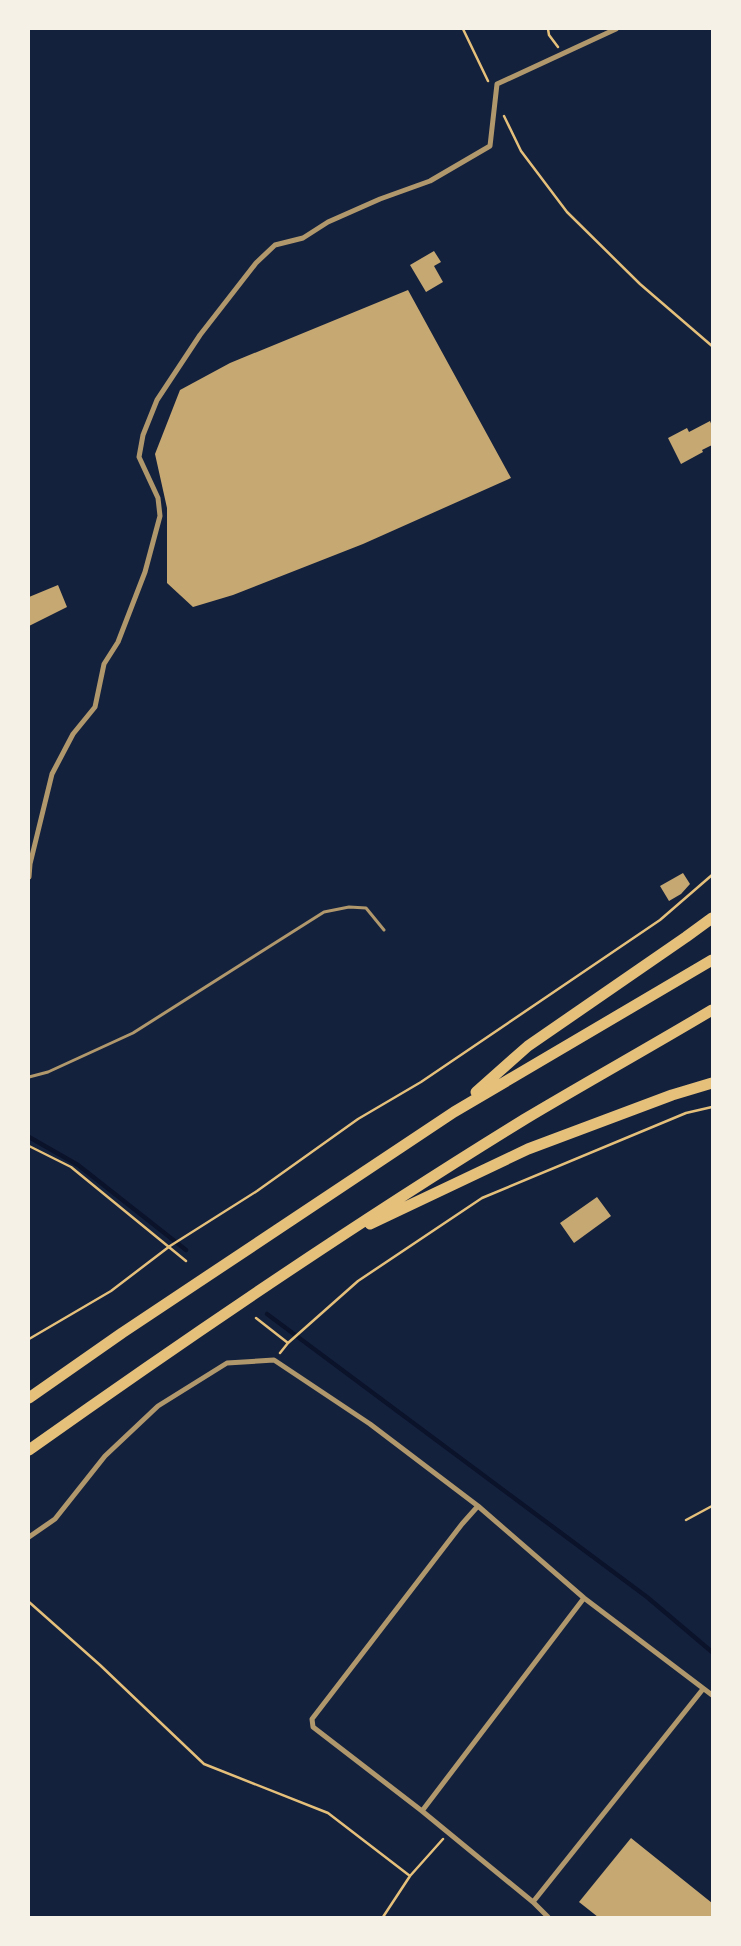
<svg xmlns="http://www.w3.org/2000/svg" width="741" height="1946" viewBox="0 0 741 1946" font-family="Ubuntu,sans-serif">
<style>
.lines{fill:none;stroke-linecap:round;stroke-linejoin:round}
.stream{stroke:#0b132b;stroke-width:4.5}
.building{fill:#c6a872}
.path{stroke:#e5c07b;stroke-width:2.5}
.service{stroke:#b1986c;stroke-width:3}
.minor{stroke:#b1986c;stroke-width:5}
.motorway{stroke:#e5c07b;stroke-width:11}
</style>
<rect width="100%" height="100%" fill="#14213d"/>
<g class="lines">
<path class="stream" d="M29 1137 78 1165 186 1250
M267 1314 647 1597 712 1652"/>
</g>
<path class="building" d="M434 251 441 262 434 266 443 282 426 292 410 265Z
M408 290 511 478 363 544 233 595 193 607 167 583V508L155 454 180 390 230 363Z
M710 421 712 426V445L702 450 703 452 681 464 668 438 687 428 689 432Z
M58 585 67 607 29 626V597Z
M683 873 690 884 681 894 669 901 660 886Z
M597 1197 611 1216 574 1243 560 1223Z
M631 1838 712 1903V1917H598L579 1902Z"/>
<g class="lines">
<path class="path" d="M463 29 488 81
M548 29 549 35 558 47
M504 116 521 151 567 212 640 284 712 346
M29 1146 71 1167 186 1261
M256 1318 288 1343
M29 1339 111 1291 170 1246 257 1191 358 1119 421 1082 660 920 712 875
M280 1353 288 1343 358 1281 482 1198 686 1113 712 1107
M686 1520 712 1506
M29 1602 100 1665 204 1764 328 1813 410 1876
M383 1917 410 1876 443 1839"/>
<path class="service" d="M29 1077 48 1072 133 1033 324 912 349 907 366 908 384 930"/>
<path class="minor" d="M29 877 30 864 52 774 73 734 95 707 104 664 118 642 145 572 160 516 158 498 139 457 143 435 157 400 200 335 256 263 275 245 303 238 328 222 380 199 430 181 490 146 497 84 616 29
M478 1506 462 1524 312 1719 313 1727 422 1811 533 1902 548 1917
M29 1537 55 1519 105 1456 158 1406 227 1363 274 1360 370 1424 478 1506 584 1598 712 1695
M422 1811 584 1598
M533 1902 703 1689"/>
<path class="motorway" d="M476 1092 528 1046 686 937 712 918
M370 1224 528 1149 672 1095 712 1083
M29 1398 122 1333 454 1112 712 960
M29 1450C191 1335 356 1223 525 1119 587 1082 650 1047 712 1010"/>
</g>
<rect width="741" height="1946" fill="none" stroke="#f6f1e7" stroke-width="60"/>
</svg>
